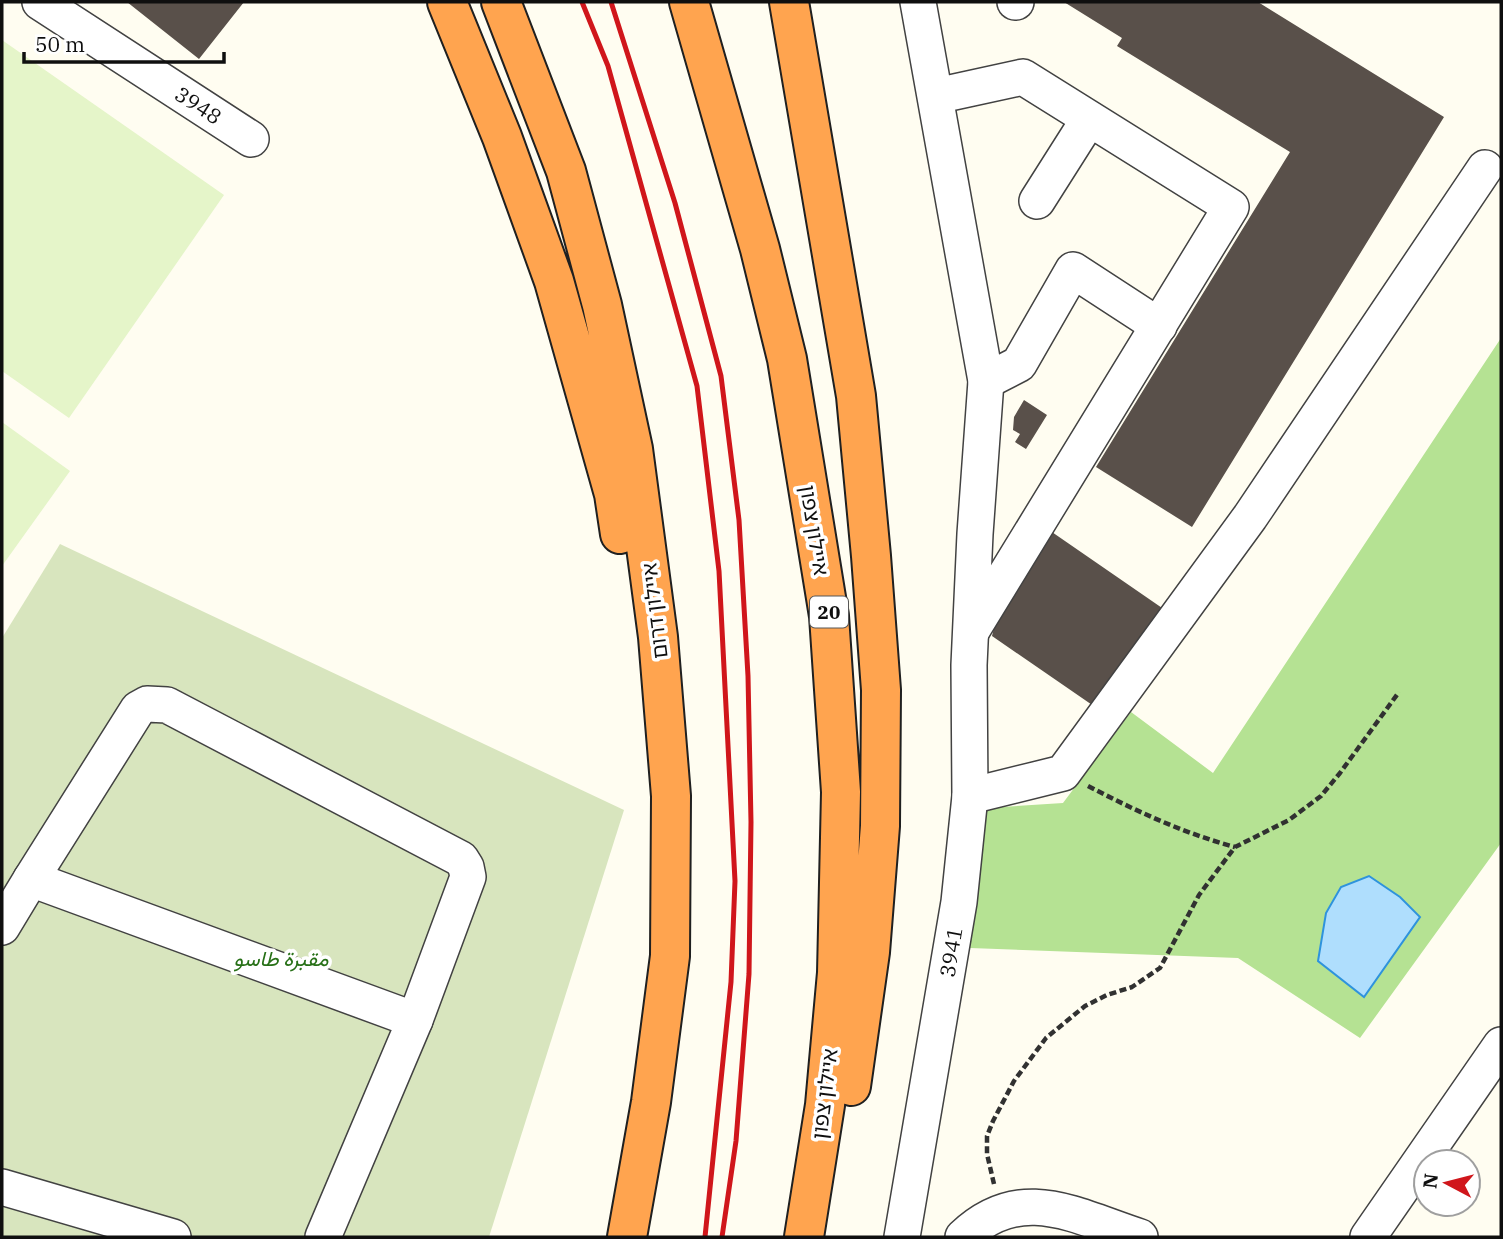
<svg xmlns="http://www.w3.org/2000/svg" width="1503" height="1239" viewBox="0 0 1503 1239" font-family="'IBM Plex Serif',Vazirmatn,'Noto Sans Hebrew',serif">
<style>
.forest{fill:#b5e293}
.cemetery{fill:#d8e5be}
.pitch{fill:#e5f5c9}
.water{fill:#afdefd;stroke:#2e93dd;stroke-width:2}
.building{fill:#59504a}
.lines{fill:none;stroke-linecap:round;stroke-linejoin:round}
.minor-casing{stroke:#424242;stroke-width:38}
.highway-casing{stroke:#202020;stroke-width:42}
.path{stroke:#313131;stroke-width:4.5;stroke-dasharray:7 3.5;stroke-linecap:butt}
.minor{stroke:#fff;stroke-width:35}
.highway{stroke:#ffa44f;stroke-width:38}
.rail{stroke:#d0161b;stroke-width:5}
.labels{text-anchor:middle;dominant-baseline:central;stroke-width:7;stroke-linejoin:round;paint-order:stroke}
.shield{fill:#fff;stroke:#575757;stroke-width:2}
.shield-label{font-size:19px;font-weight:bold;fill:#0f0f0f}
.street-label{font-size:21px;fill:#0f0f0f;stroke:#fff}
.park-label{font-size:21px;font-style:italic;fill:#277017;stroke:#fff}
</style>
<rect width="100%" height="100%" fill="#fffdf1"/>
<path class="forest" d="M1501 338V843L1360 1038 1238 958 970 948 986 808 1063 803 1131 712 1213 773Z"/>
<path class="cemetery" d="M60 544 624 810 489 1237H2V638Z"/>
<path class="pitch" d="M2 40 224 195 69 418 2 371Z
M2 422 70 471 2 566Z"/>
<path class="water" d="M1369 876 1400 897 1420 917 1364 997 1318 961 1326 913 1341 887Z"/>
<path class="building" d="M127 2H244L199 59Z
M1064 2H1258L1444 117 1192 527 1096 467 1290 152 1117 46 1122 38Z
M1024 400 1047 415 1026 449 1015 442 1020 434 1013 430 1014 417Z
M1049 530 1165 610 1098 709 992 636 1001 600Z"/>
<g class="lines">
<defs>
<g id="minor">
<path id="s1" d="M40 2 251 139"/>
<path d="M1015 2H1016"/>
<path d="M936 96 1023 77 1231 207 972 630"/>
<path d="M1037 201 1089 119"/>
<path d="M986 381 1019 364 1073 270 1159 326"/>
<path d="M970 796 1063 773 1250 517 1485 168"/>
<path d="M31 879 138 709 147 704 167 705 461 859 466 867 468 877 415 1020"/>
<path d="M2 927 31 879 415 1020 323 1237"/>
<path d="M2 1187 173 1237"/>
<path id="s2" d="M902 1237 959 902 970 796 969 665 975 534 986 381 918 2"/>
<path d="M963 1237C1021 1182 1075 1216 1140 1237"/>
<path d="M1368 1237 1501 1045"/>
</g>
<path id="highway" d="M447 2 502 137 554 281 614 494 620 534
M501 2 566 171 602 305 633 449 658 637 671 796 670 956 651 1102 627 1237
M689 2 760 249 787 359 829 616 841 792 837 973 825 1105 804 1237
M789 2 856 396 871 556 881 690 880 826 870 952 851 1086"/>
</defs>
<use href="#minor" class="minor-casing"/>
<use href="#highway" class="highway-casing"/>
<path class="path" d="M1088 786C1136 811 1183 833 1235 847
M994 1184 987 1154V1136L993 1121 1014 1081 1046 1038 1085 1006 1107 995 1132 987 1160 968 1199 895 1235 847 1289 820 1321 796 1340 773 1399 692"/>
<use href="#minor" class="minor"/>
<use href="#highway" class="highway"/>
<path class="rail" d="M582 2 608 66 697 386 719 571 735 881 731 982 705 1237
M611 2 675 203 721 376 739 520 748 676 751 822 749 974 736 1141 722 1237"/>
</g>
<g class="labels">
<rect class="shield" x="810" y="596.5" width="38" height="31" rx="5"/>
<g class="shield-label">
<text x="829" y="612">20</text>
</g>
<g class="street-label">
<text stroke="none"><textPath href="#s1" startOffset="189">3948</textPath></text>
<text transform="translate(815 530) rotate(81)">איילון צפון</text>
<text transform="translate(654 611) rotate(-97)">איילון דרום</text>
<text stroke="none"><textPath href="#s2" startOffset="289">3941</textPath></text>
<text transform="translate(824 1094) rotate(-83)">איילון צפון</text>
</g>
<g class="park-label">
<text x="281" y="958">مقبرة طاسو</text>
</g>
</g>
<rect width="1503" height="1239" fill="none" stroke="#0f0f0f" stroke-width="7"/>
<g transform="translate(1447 1183) rotate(277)"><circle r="33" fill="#ffffff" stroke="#9f9f9f" stroke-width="2"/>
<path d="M0-5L12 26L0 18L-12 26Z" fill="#d0161b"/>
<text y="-10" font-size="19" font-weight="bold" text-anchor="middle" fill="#0f0f0f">N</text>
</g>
<path d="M24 52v10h200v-10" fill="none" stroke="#0f0f0f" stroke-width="3.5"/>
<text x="35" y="52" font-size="21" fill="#0f0f0f" stroke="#ffffff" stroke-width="5" paint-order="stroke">50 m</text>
</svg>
